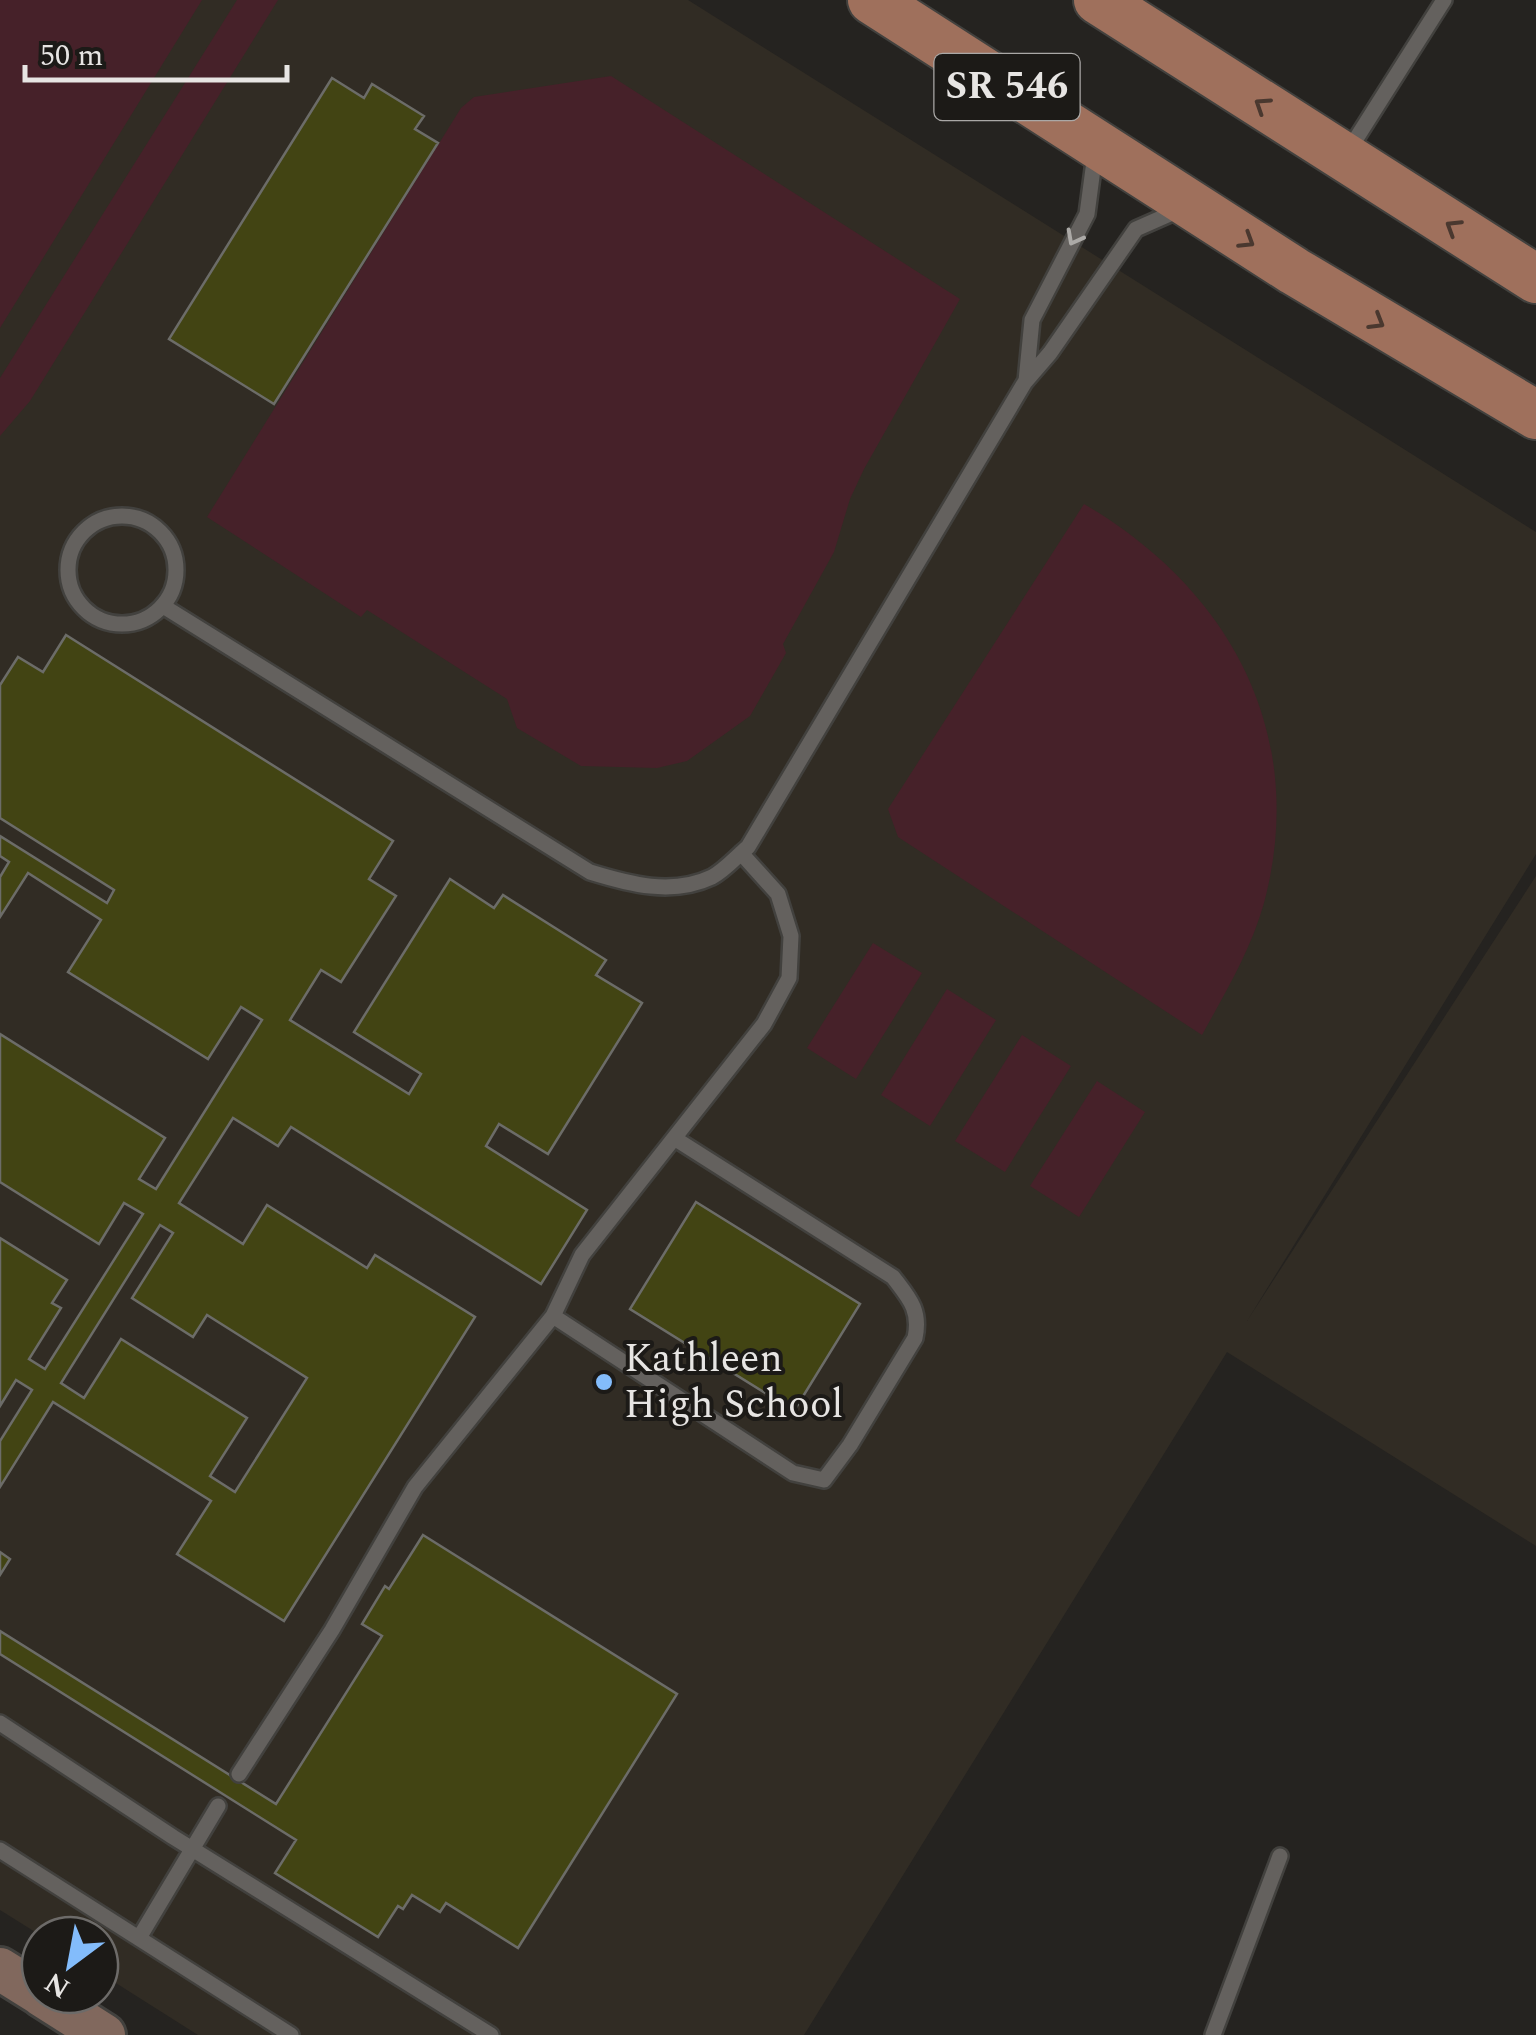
<svg xmlns="http://www.w3.org/2000/svg" width="1536" height="2035" viewBox="0 0 1536 2035" font-family="Spectral,serif">
<style>
.built{fill:#312c24}
.green{fill:#462129}
.building{fill:#424413;stroke:#6c6c68;stroke-width:2.5;fill-rule:evenodd}
.lines{fill:none;stroke-linecap:round;stroke-linejoin:round}
.lane-casing{stroke:#42413e;stroke-width:20}
.secondary-casing{stroke:#42413e;stroke-width:48}
.primary-casing{stroke:#42413e;stroke-width:52}
.lane{stroke:#64615e;stroke-width:15}
.secondary{stroke:#81685d;stroke-width:42}
.primary{stroke:#9f705c;stroke-width:48}
.oneway{stroke:#4a382f}
.oneway2{stroke:#acaaa7}
.poi-dot{fill:#83bcfb;stroke:#1c1a17;stroke-width:4}
.labels{text-anchor:middle;dominant-baseline:central;stroke-width:8;stroke-linejoin:round;paint-order:stroke}
.shield{fill:#1c1a17;stroke:#aaa8a6;stroke-width:2.5}
.shield-label{font-size:38px;font-weight:bold;fill:#e7e5e3}
.poi-label{font-size:40px;fill:#e7e5e3;stroke:#1c1a17;text-anchor:start}
</style>
<rect width="100%" height="100%" fill="#252320"/>
<path class="built" d="M0 0H688L1536 532V854L1247 1321 1536 876V1546L1227 1352 804 2035H198L100 1973V1935H40L0 1910Z"/>
<path class="green" d="M0 0H202L0 328Z
M237 0H278L30 401 0 436V378Z
M611 76 960 299 864 469 850 499 834 552 783 644 786 653 750 716 687 761 657 768 581 766 517 728 507 699 367 610 361 617 207 517 461 108 474 97Z
M1084 504C1230 589 1309 734 1264 903 1251 950 1225 993 1202 1035L898 837 888 809Z
M873 943 922 973 856 1079 807 1048Z
M947 989 996 1020 930 1126 881 1095Z
M1022 1035 1071 1066 1005 1172 955 1141Z
M1097 1081 1145 1112 1079 1217 1030 1186Z"/>
<path class="building" d="M332 78 364 98 372 84 424 116 415 129 438 143 274 404 169 339Z
M66 635 393 841 369 879 396 896 341 982 321 970 290 1020 409 1094 421 1074 354 1032 450 879 494 908 503 895 606 960 596 975 642 1003 548 1154 499 1124 486 1146 587 1210 541 1284 291 1127 278 1146 233 1118 179 1203 243 1244 267 1205 367 1268 375 1255 475 1317 284 1621 177 1554 211 1501 53 1402 0 1487V1441L32 1390 16 1380 0 1406V1238L67 1280 52 1303 61 1308 29 1359 45 1369 143 1214 124 1203 99 1244 0 1182V1034L165 1138 139 1179 156 1189 262 1020 241 1007 208 1059 68 972 101 920 28 873 0 917V877L9 862 0 856V836L107 903 114 890 0 818V685L18 657 43 672ZM160 1225 173 1233 132 1298 193 1337 207 1315 307 1378 235 1492 210 1476 247 1418 121 1339 84 1398 61 1383Z
M696 1202 860 1304 794 1411 630 1309Z
M423 1535 677 1694 518 1948 446 1903 440 1912 412 1895 403 1909 398 1906 378 1937 275 1873 296 1840 0 1654V1631L276 1804 382 1636 362 1624 385 1586 389 1589Z
M0 1552 10 1559 0 1575Z"/>
<g class="lines">
<defs>
<path id="lane" d="M1347 153 1444 0
M1026 381 1032 320 1087 214 1095 154
M68 570a54 54 0 1 1 108 0a54 54 0 1 1-108 0Z
M163 606 590 872C629 884 672 896 712 877 725 870 737 856 748 847L1025 382 1050 353 1136 229 1179 210
M553 1316 793 1473 824 1480 850 1445 915 1338C921 1310 909 1298 893 1277L674 1138
M0 1723 173 1837 491 2035
M239 1774 332 1630 415 1487 553 1316 582 1255 764 1024 789 978 791 936 778 894 741 853
M0 1850 291 2035
M139 1938 218 1806
M1213 2035 1280 1856"/>
<path id="secondary" d="M0 1969 40 1994
M41 1995 104 2035"/>
<path id="primary" d="M872 0 1294 271 1536 415
M1098 0 1536 279"/>
</defs>
<use href="#lane" class="lane-casing"/>
<use href="#secondary" class="secondary-casing"/>
<use href="#primary" class="primary-casing"/>
<use href="#lane" class="lane"/>
<use href="#secondary" class="secondary"/>
<use href="#primary" class="primary"/>
</g>
<defs><path id="oneway-chevron" d="M-2-3.5L2.5 0L-2 3.5" fill="none" stroke-width="1.6" stroke-linecap="round" stroke-linejoin="round" transform="scale(2.5)"/></defs>
<g class="oneway">
<use href="#oneway-chevron" transform="translate(1262 105) rotate(-147)"/>
<use href="#oneway-chevron" transform="translate(1453 227) rotate(-148)"/>
<use href="#oneway-chevron" transform="translate(1247 241) rotate(32)"/>
<use href="#oneway-chevron" transform="translate(1377 322) rotate(31)"/>
</g>
<use class="oneway2" href="#oneway-chevron" transform="translate(1074 238) rotate(118)"/>
<circle class="poi-dot" cx="604" cy="1382" r="10"/>
<g class="labels">
<rect class="shield" x="934.5" y="54" width="145" height="66" rx="8"/>
<g class="shield-label">
<text x="1007" y="87">SR 546</text>
</g>
<g class="poi-label">
<text x="624" y="1359">Kathleen<tspan x="624" dy="46">High School</tspan></text>
</g>
</g>
<g transform="translate(70 1965) rotate(212)"><circle r="48" fill="#1c1a17" stroke="#6d6b69" stroke-width="2.5"/>
<path d="M0-8L18 38L0 25L-18 38Z" fill="#83bcfb"/>
<text y="-15" font-size="28" font-weight="bold" text-anchor="middle" fill="#e7e5e3">N</text>
</g>
<path d="M25 65v15h262v-15" fill="none" stroke="#e7e5e3" stroke-width="5"/>
<text x="40" y="65" font-size="30" fill="#e7e5e3" stroke="#1c1a17" stroke-width="8" paint-order="stroke">50 m</text>
</svg>
